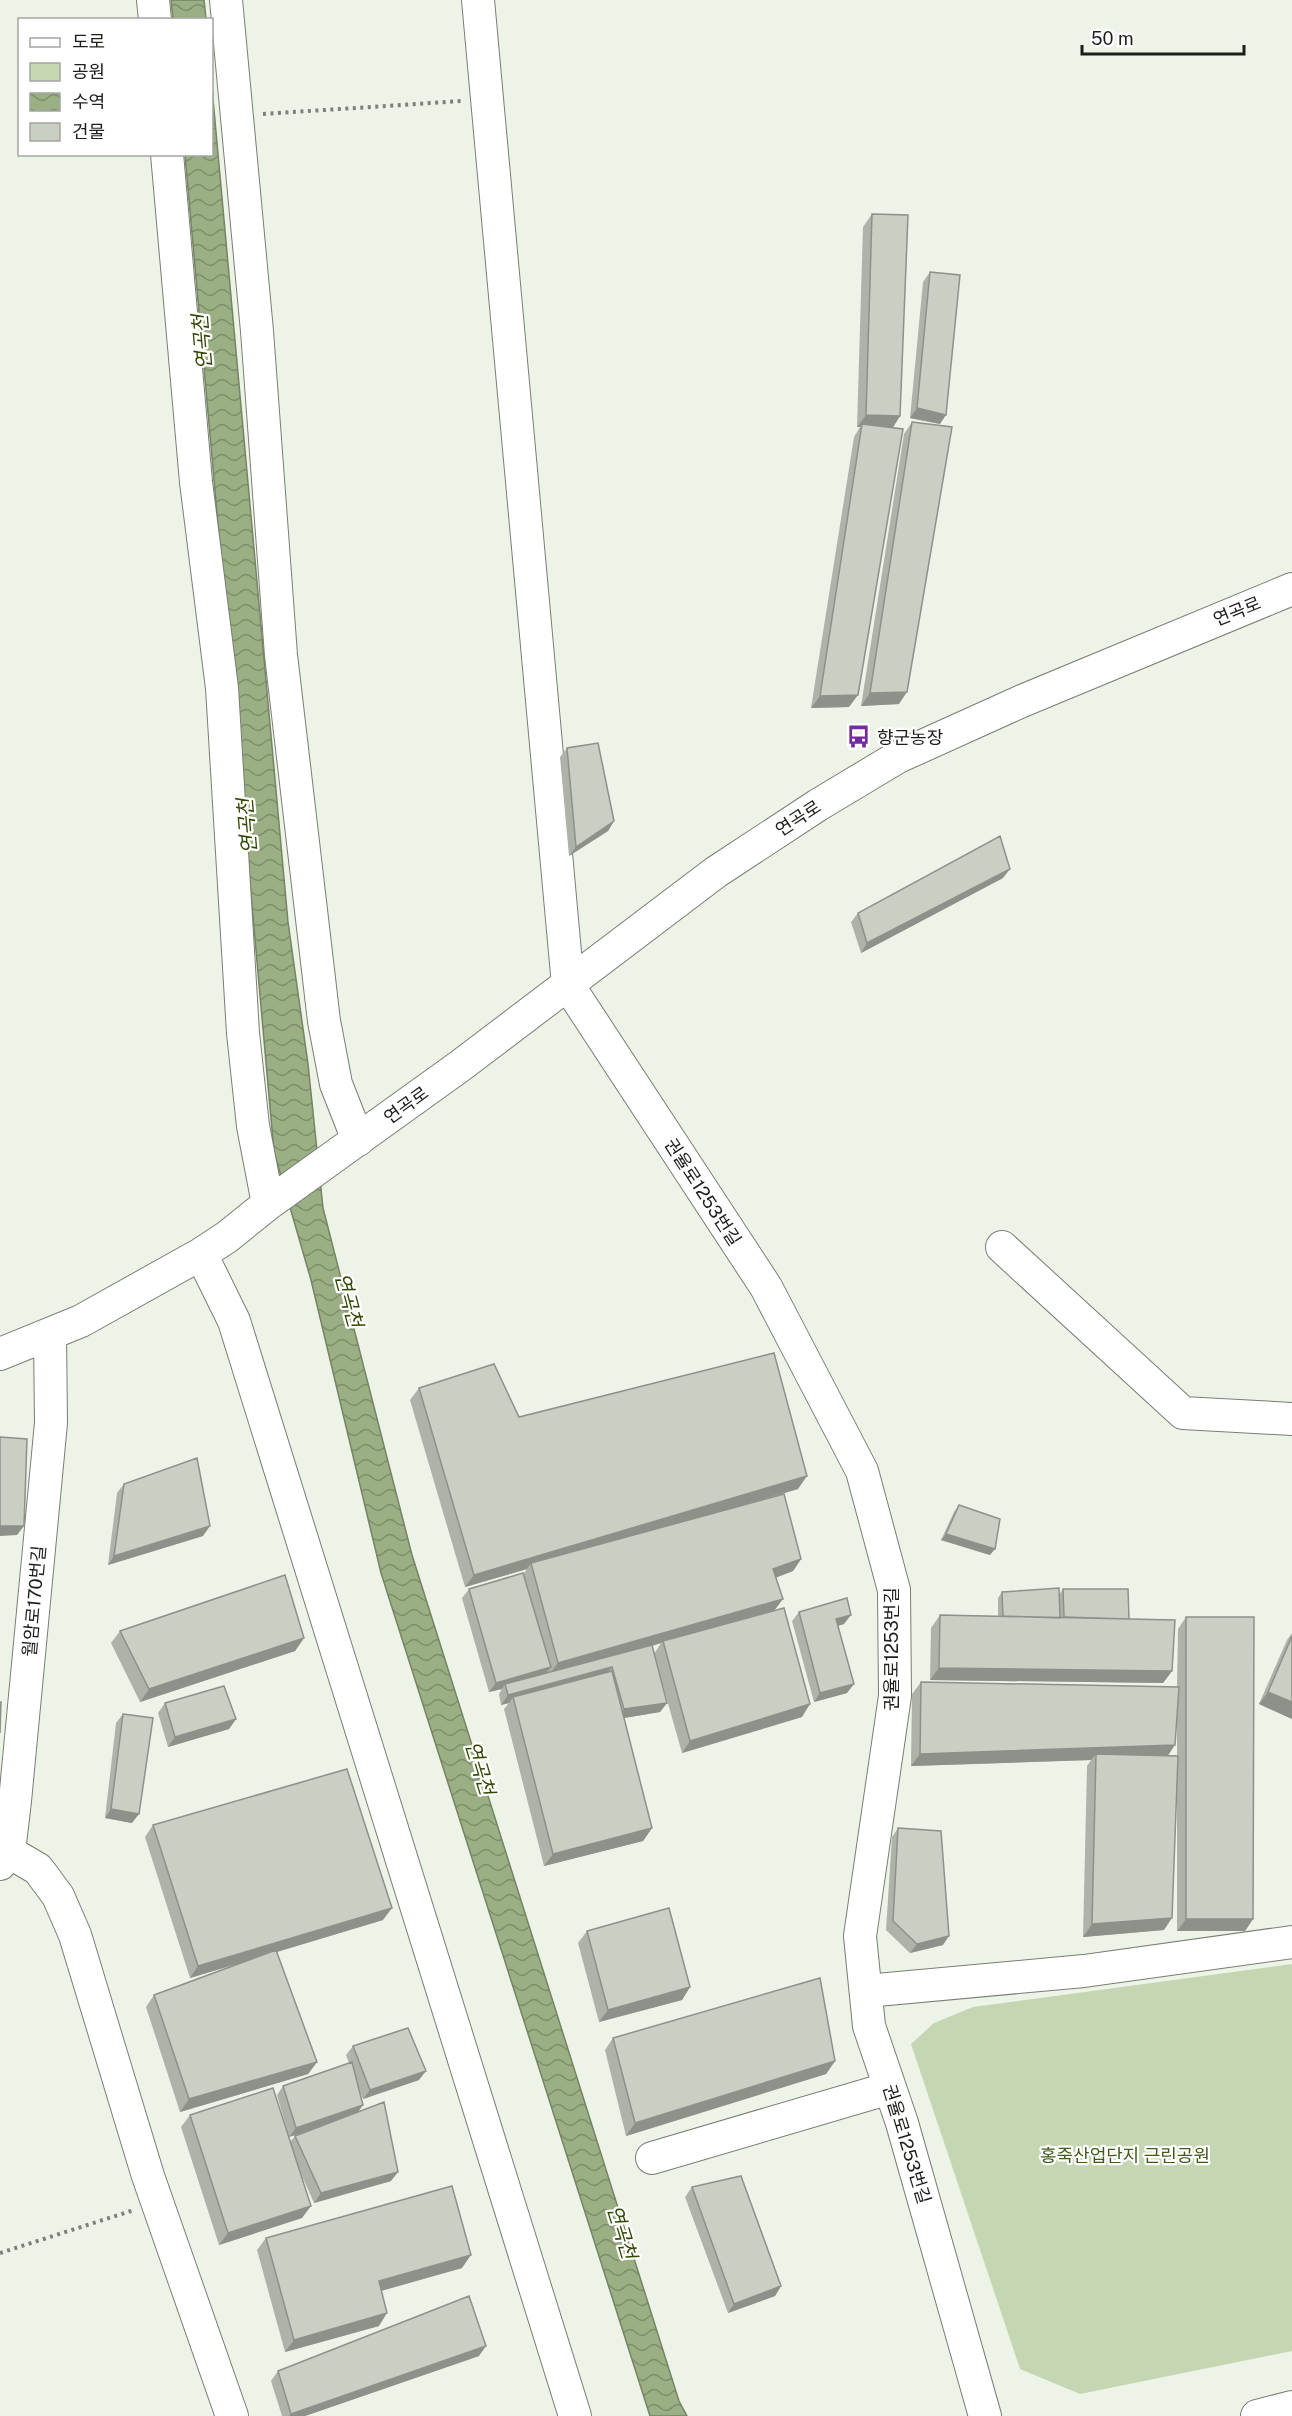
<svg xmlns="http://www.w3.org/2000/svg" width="1292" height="2416" viewBox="0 0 1292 2416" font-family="'Public Sans','Noto Sans KR',sans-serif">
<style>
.green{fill:#c5d6b2}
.water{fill:url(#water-waves);stroke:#758464;stroke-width:1.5}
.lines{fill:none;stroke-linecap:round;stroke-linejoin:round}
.minor-casing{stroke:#797e74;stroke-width:34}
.path{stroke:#7e817a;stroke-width:4;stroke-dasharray:3 4.5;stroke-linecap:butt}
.minor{stroke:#fff;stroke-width:32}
.wall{fill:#aeb2a9;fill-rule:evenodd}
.shaded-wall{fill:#8d9189}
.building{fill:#cacfc4;stroke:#8d9189;stroke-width:1.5}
.labels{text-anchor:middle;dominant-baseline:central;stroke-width:4.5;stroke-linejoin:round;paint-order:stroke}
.street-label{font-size:18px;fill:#1c1e1a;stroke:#fff}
.poi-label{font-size:18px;fill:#1c1e1a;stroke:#fff;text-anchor:start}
.park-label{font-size:18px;fill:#425b1b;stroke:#fff}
.water-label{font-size:20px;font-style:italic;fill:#324904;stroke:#fff}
</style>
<defs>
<pattern id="water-waves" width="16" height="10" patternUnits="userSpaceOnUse" patternTransform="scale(1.5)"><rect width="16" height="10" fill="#9baf84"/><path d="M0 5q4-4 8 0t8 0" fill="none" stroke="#7e8e6b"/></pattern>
</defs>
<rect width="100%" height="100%" fill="#eef3e8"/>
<path class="green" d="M1292 1964V2351L1080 2394 1020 2369 911 2044 934 2023 973 2007Z"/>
<path class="water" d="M171 0H204L206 19H173Z
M212 88 288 922 308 1064 323 1208 412 1555 679 2401 687 2416H650L381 1573 311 1280 274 1152 185 155 212 154Z"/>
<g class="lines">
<defs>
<path id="minor" d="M153 0 155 20
M226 0 257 331 281 655 324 1021 336 1084 358 1140
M478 0 568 985 766 1287 862 1471 894 1590 895 1696 860 1936 869 2026 902 2123 985 2416
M167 154 196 482 222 688 243 1033 253 1126 268 1204
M1002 1247 1183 1413 1292 1419
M201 1254 234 1321 575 2416
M0 1354 81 1321 201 1254 227 1237 268 1204 460 1066 716 872 818 805 898 757 1022 701 1292 589
M9 1852 38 1869 58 1896 75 1935 148 2176 232 2416
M0 1864 9 1852 15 1801 51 1423 50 1334
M866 1991 1084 1971 1292 1942
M652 2158 890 2088
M1257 2416 1292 2407"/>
</defs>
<use href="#minor" class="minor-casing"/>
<path class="path" d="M263 114 462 101
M0 2253 134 2210"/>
<use href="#minor" class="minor"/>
</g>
<path class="wall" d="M872 214 900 416 892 428 849 707 811 708 854 437 860 427H857L863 227Z
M930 272 940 424 910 418 923 282Z
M912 422 899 704 861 706 904 434Z
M567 748 614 821 608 831 569 856 560 757Z
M1003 878 861 953 851 922 858 913Z
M419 1388 519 1417 798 1489 745 1504 801 1559 793 1571 776 1577 775 1611 802 1717 682 1753 654 1654 667 1703 660 1712 624 1718 652 1828 643 1841 544 1866 504 1709 509 1703 501 1705 499 1694 502 1689 489 1692 462 1598 469 1589 524 1573 527 1569 465 1587 410 1400ZM661 1643 654 1654 652 1646Z
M124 1484 203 1536 108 1565 117 1493Z
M959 1505 990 1555 941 1540 954 1512Z
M1063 1589 1129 1619 1172 1671 1163 1683 930 1680 931 1628 940 1615 998 1616V1598L1002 1592 1059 1595Z
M799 1612 844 1624 838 1626 847 1693 814 1702 792 1621Z
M1186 1617 1253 1919 1245 1931H1177V1774L1164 1930 1083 1937 1087 1766 1091 1760 911 1766 912 1694 921 1682 1177 1687 1178 1629ZM1177 1711V1756L1168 1755Z
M120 1631 304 1638 295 1651 140 1702 111 1643Z
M1292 1633V1719L1259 1704 1287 1640Z
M165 1703 236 1719 229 1729 168 1747 158 1713Z
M123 1714 132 1823 105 1818 116 1723Z
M153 1825 383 1920 277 1952 317 2062 308 2074 180 2112 146 2007 154 1995 246 1961 190 1978 145 1837Z
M898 1828 943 1945 910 1953 886 1930 892 1837Z
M587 1931 690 1987 682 2000 599 2022 578 1943Z
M613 2038 835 2061 826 2074 626 2136 605 2050Z
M353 2046 419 2080 363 2099 357 2083 363 2105 358 2112 391 2181 314 2203 299 2169 302 2218 219 2245 181 2127 190 2115 290 2142 295 2136 308 2131 289 2137 277 2095 283 2086 349 2063 346 2055Z
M692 2187 781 2286 775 2296 728 2313 685 2197Z
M266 2238 462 2268 381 2291 379 2326 285 2352 257 2250Z
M479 2356 305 2416H282L271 2381 278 2371Z"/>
<path class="shaded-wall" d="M917 408 946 415 940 424 910 418Z
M866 415 900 416 892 429 862 424 860 427H857Z
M907 692 899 704 861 706 870 693Z
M858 695 849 707 811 708 820 696Z
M614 821 608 831 569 856 576 847Z
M1010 869 1003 878 861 953 867 943Z
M807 1476 798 1489 532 1567 531 1563 527 1569 465 1587 474 1575Z
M0 1526H24L17 1535 0 1536Z
M210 1526 203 1536 108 1565 114 1556Z
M946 1534 995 1549 990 1555 941 1540Z
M801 1559 793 1571 765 1582 773 1569Z
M783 1599 774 1611 663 1641 661 1643 549 1675 558 1663Z
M851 1615 844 1624 830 1628 836 1619Z
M304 1638 295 1651 140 1702 149 1689Z
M551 1667 544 1676 505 1684 502 1689 489 1692 496 1683Z
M612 1667 605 1677 513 1697 509 1703 501 1705 508 1695Z
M939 1668 1172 1671 1163 1683 930 1680Z
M854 1684 847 1693 814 1702 820 1693Z
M1268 1692 1292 1702V1719L1259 1704Z
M667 1703 660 1712 618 1719 624 1709Z
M810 1704 802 1717 682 1753 690 1741Z
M236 1719 229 1729 168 1747 175 1737Z
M1175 1745 1167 1757 1096 1754 1091 1760 911 1766 920 1754Z
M111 1809 139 1814 132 1823 105 1818Z
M652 1828 643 1841 544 1866 553 1854Z
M392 1908 383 1920 190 1978 198 1966Z
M1172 1918 1164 1930 1083 1937 1092 1924Z
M1186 1919H1253L1245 1931H1177Z
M949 1936 943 1945 910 1953 917 1944Z
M690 1987 682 2000 599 2022 608 2010Z
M835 2061 826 2074 626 2136 635 2123Z
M317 2062 308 2074 180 2112 189 2099Z
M426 2071 419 2080 363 2099 370 2090Z
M363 2105 356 2114 289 2137 296 2128Z
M398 2172 391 2181 314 2203 321 2193Z
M311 2206 302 2218 219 2245 228 2233Z
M471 2255 462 2268 370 2294 379 2281Z
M781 2286 775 2296 728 2313 734 2304Z
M387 2313 379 2326 285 2352 294 2340Z
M486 2346 479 2356 305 2416H289L291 2414Z"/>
<path class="building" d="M872 214 908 215 900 416 866 415Z
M930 272 960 275 946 415 917 408Z
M912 422 952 427 907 692 870 693Z
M862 424 903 429 858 695 820 696Z
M598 743 614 821 576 847 567 748Z
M1000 836 1010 869 867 943 858 913Z
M774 1353 807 1476 474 1575 419 1388 494 1364 519 1417Z
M0 1437 27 1439 24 1526H0Z
M197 1458 210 1526 114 1556 124 1484Z
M784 1494 801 1559 773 1569 783 1599 558 1663 531 1563Z
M959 1505 1000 1519 995 1549 946 1534Z
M523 1573 551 1667 496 1683 469 1589Z
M285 1575 304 1638 149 1689 120 1631Z
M1059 1588 1060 1618 1003 1616 1002 1592Z
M1063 1589H1128L1129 1619 1064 1617Z
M847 1598 851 1615 836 1619 854 1684 820 1693 799 1612Z
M784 1608 810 1704 690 1741 663 1641Z
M940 1615 1175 1620 1172 1671 939 1668Z
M1186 1617H1254L1253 1919H1186Z
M1292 1636V1702L1268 1692Z
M652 1645 667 1703 624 1709 612 1667 508 1695 505 1684Z
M612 1671 652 1828 553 1854 513 1697Z
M921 1682 1179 1687 1175 1745 920 1754Z
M224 1686 236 1719 175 1737 165 1703Z
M0 1702H1L0 1733Z
M123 1714 153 1718 139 1814 111 1809Z
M1096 1754 1178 1756 1172 1918 1092 1924Z
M347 1769 392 1908 198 1966 153 1825Z
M898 1828 941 1831 949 1936 917 1944 893 1921Z
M669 1908 690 1987 608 2010 587 1931Z
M276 1950 317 2062 189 2099 154 1995Z
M820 1978 835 2061 635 2123 613 2038Z
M408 2028 426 2071 370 2090 353 2046Z
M352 2062 363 2105 296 2128 283 2086Z
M273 2088 311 2206 228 2233 190 2115Z
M384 2102 398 2172 321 2193 295 2136Z
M741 2176 781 2286 734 2304 692 2187Z
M452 2186 471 2255 379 2281 387 2313 294 2340 266 2238Z
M469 2296 486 2346 291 2414 278 2371Z"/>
<defs>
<symbol id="bus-bare" viewBox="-9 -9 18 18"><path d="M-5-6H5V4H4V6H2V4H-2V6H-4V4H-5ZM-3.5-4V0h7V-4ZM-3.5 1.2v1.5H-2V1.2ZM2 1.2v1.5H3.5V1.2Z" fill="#722ca0" stroke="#fff" stroke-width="2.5" paint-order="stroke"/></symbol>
</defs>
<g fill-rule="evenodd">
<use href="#bus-bare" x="842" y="720" width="33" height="33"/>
</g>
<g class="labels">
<g class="street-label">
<text transform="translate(1237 611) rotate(-22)">연곡로</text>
<text transform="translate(798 818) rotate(-33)">연곡로</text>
<text transform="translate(406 1105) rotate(-36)">연곡로</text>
<text transform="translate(703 1192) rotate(57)">권율로1253번길</text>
<text transform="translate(34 1601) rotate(-85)">월암로170번길</text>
<text transform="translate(891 1649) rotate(-90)">권율로1253번길</text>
<text transform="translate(907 2144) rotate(73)">권율로1253번길</text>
</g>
<g class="poi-label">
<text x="877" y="737">향군농장</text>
</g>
<g class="park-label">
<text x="1125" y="2155">홍죽산업단지 근린공원</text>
</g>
<g class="water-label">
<text transform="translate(202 342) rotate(-95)">연곡천</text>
<text transform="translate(247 826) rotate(-95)">연곡천</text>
<text transform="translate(349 1300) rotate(75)">연곡천</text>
<text transform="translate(480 1768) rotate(73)">연곡천</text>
<text transform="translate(622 2232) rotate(73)">연곡천</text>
</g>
</g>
<rect x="18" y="18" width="195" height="138" fill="#ffffff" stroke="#a4a5a3" stroke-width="1.5"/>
<rect x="30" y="38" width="30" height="9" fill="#ffffff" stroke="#a4a5a3" stroke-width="1.5"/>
<text x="72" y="48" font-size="18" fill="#1c1e1a">도로</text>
<rect x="30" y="63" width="30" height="18" fill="#c5d6b2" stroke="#a4a5a3" stroke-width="1.5"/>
<text x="72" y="78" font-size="18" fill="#1c1e1a">공원</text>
<rect x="30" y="93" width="30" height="18" fill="url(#water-waves)" stroke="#a4a5a3" stroke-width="1.5"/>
<text x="72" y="108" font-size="18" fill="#1c1e1a">수역</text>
<rect x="30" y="123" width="30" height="18" fill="#cacfc4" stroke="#a4a5a3" stroke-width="1.5"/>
<text x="72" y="138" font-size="18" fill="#1c1e1a">건물</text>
<path d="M1082 45v9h162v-9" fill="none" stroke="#1c1e1a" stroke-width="3"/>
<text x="1091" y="45" font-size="18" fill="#1c1e1a" stroke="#ffffff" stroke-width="4.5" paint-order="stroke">50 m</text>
</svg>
